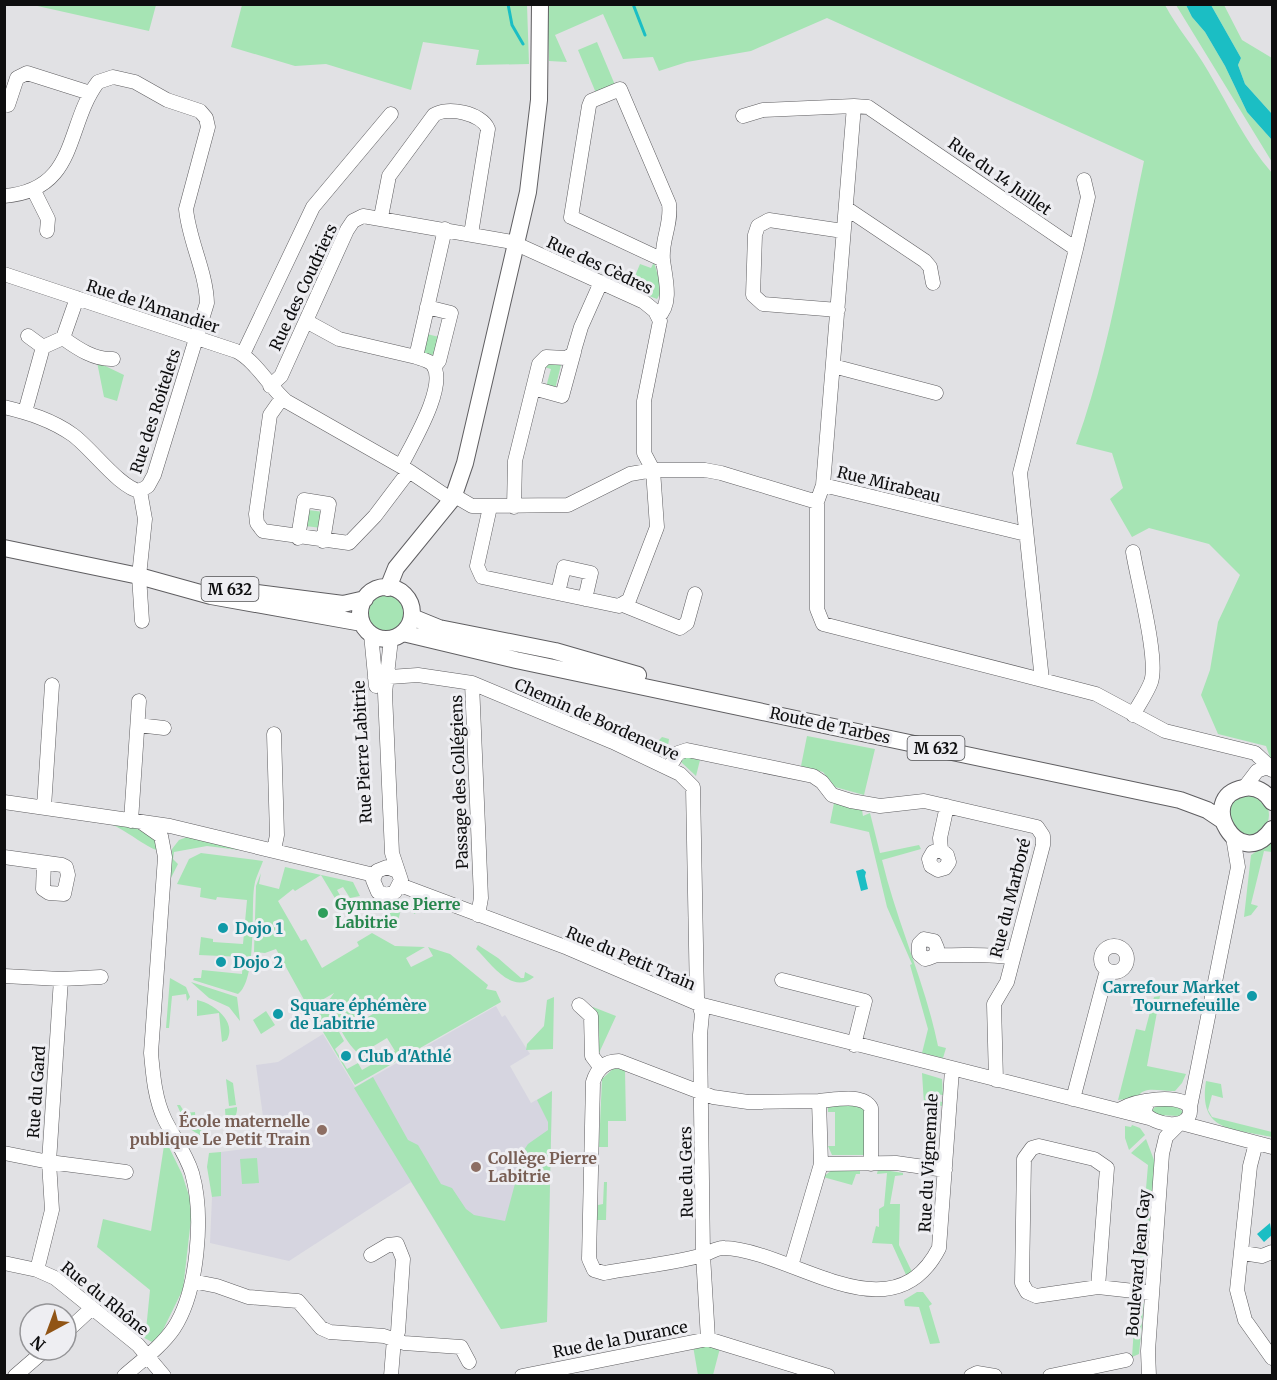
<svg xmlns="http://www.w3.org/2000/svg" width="1277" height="1380" viewBox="0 0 1277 1380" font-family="Merriweather,serif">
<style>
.built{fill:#d6d5e0}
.green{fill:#a6e4b4;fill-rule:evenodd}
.water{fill:#1bbec4}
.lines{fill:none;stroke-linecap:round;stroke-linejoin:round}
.stream{stroke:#1bbec4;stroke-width:3}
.minor-casing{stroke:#5f5e61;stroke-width:15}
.major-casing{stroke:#5f5e61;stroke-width:18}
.minor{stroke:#fff;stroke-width:14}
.major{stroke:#fff;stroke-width:16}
.leisure-dot{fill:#2e9e5b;stroke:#eeeef2;stroke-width:2}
.culture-dot{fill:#0f9aa8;stroke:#eeeef2;stroke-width:2}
.education-dot{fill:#8d6e63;stroke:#eeeef2;stroke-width:2}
.labels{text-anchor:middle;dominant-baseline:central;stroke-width:6;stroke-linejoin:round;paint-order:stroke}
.shield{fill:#eeeef2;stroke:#515153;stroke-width:1.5}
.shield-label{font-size:15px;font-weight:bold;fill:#0e0e0f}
.street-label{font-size:16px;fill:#0e0e0f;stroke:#eeeef2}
.leisure-label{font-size:16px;font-weight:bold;fill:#27864d;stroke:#eeeef2;text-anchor:start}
.culture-label{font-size:16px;font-weight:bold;fill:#0d838f;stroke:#eeeef2;text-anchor:start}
.education-label{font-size:16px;font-weight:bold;fill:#785e54;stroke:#eeeef2;text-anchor:end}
</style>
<rect width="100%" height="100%" fill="#e1e1e4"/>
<path class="built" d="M496 1006 502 1017 505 1015 530 1054 510 1066 531 1103 552 1091 547 1322 501 1329 411 1182 289 1261 210 1243 212 1197 221 1195V1152L267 1146 256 1065 278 1062 323 1034 355 1087Z"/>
<path class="green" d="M33 5H156L149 31Z
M242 5H527L529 64 476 65 479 50 423 42 411 90 326 64 295 66 231 47Z
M547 5H1165C1177 28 1195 48 1208 71 1229 106 1245 142 1272 173V763L1266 746 1218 734 1201 695 1210 670 1218 622 1240 575 1209 544 1149 528 1132 537 1110 499 1123 488 1112 453 1076 444C1109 353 1124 255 1144 161L827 18 751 51 687 62 659 71 653 57 623 59 603 14 555 35 567 62 549 61Z
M1176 5H1186L1192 17 1205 32 1225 66 1247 112 1272 140V162Z
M1211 5H1224L1242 40 1272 58V114L1245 84 1238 65 1241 58Z
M597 42 615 85 596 93 578 50Z
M654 262 662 290 657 299 649 296 652 290 633 281 640 264 651 268Z
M427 334 443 338 437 356 423 353Z
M97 362 124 375 117 401 104 397Z
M551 362 561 365 555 389 546 387 551 369 544 367Z
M308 510 324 512 322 528 305 526Z
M365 613a21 21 0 1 1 42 0a21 21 0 1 1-42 0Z
M807 736 875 749 864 795 835 787 823 772 801 766Z
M662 737 669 739 667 753 660 755 652 751 653 746Z
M685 757 700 760 696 776 681 762Z
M1229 815a20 20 0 1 1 40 0a20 20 0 1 1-40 0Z
M834 803 862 810 863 816 870 813 880 853 919 845 921 849 882 860C897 923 925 982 938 1046L946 1048 943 1058 922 1053 928 1029 910 965 912 964 887 907 869 832 830 823Z
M108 823 142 827 154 833 160 862 157 850C147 848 125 829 108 823Z
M187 837 239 847V850L207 846 174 852 173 859 178 864 170 880 172 849 179 840Z
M1272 841V852L1264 851 1251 904 1258 906 1251 915 1244 917 1251 855Z
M201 853 263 861C260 870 255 878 254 888 251 910 257 980 238 994L193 980 194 978H201L202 970 242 974 243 957 199 955 201 937 213 939V942L243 944 247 900 217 897 216 900 200 897 201 888 177 884 189 859Z
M285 867 353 882 360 896 350 898 343 887 337 890 341 897 336 900 321 875 295 891 293 889 278 901 301 941 306 939 322 968 359 946 357 942 372 933 395 946 425 947 406 958 411 967 433 956 428 947 450 954 488 985 486 989 496 991 501 1002 355 1085 308 1007 276 949 265 953 254 952 256 886 261 873 259 884 279 889ZM334 993 327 1003C340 1025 348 1056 376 1062L362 1070 358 1063 347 1069 335 1049 344 1041 322 1000ZM366 1001 373 1014 357 1023 355 1011ZM387 1038 395 1051 380 1055 372 1047Z
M404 903 418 906 415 914 405 908 401 909 397 925 391 919 389 909Z
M478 945 498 958 521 978H524L525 972 534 977C511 995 492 964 476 949Z
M170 978 186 987 190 997 187 1001 186 994 172 996 169 1028H166Z
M191 982 237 997 240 1021 229 1007 209 998Z
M1160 996 1147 1066 1186 1074 1182 1083 1175 1091C1161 1092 1144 1085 1138 1097L1118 1100 1136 1029 1145 1031 1154 997Z
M554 997 553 1049 526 1050 527 1044 544 1026 547 1000Z
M197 1000C213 1003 237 1021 227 1040L222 1042 219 1013 197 1016Z
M593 1007 616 1016 599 1053 594 1051Z
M266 1011 275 1025 261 1034 253 1020Z
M614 1068 625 1070 626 1121H608V1147H599L602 1079Z
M922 1073 942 1079 943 1095 936 1094 935 1101 943 1102V1106L924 1104Z
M373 1077 408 1140 418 1145 441 1184 452 1188 466 1209 474 1215 505 1221 524 1150 528 1144 548 1130V1122L537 1100 552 1091 547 1322 501 1329 354 1088Z
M226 1079 233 1083 236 1105 229 1106Z
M1206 1081 1221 1084 1223 1098 1212 1095 1208 1110 1212 1117 1272 1132V1137C1232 1128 1198 1132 1206 1081Z
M864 1104V1155H832L828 1146H835V1112H828V1106Z
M177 1105H180L185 1113 195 1112 196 1127 203 1126 204 1138 187 1127Z
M1157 1105 1178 1107 1183 1112 1179 1116 1157 1115 1152 1110Z
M237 1107C238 1120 227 1125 217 1130L210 1127 226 1124 225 1109Z
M1132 1125 1140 1128 1145 1135 1129 1150 1125 1138V1126L1131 1127Z
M165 1139 182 1174 191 1202V1219L183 1289 160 1336 152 1342 135 1333 141 1334 146 1330 150 1290 97 1247 103 1219 151 1231Z
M1146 1139 1154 1160 1155 1170 1145 1278 1138 1284 1148 1165 1131 1153Z
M221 1152V1196L212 1197 207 1167 209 1153Z
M257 1158 259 1183 242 1184 240 1159Z
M878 1169 903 1173V1175L895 1176 890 1204H900L899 1245 913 1274 907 1277 892 1244 872 1243 876 1226 879 1227V1209L884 1206 887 1173 877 1174Z
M832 1170H860V1174H856L852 1185 823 1177Z
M604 1182H607L606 1220H597L598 1205 603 1204Z
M917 1292H923L932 1304 929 1306 940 1343 930 1344 919 1307 905 1306 904 1300Z
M1136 1298 1144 1304 1139 1354 1132 1357Z
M693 1346 720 1348 713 1375H698Z"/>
<path class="water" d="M1186 5H1211L1241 58 1238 65 1245 84 1272 114V140L1247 112 1225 66 1205 32 1192 17Z
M863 869 866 872 865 876 868 889 861 891 856 871Z
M1270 1223 1272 1235 1264 1242 1257 1234Z"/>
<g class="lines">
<path class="stream" d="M508 4 512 25 523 44
M633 4 645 35"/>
<defs>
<path id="minor" d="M620 89 669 204C672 224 661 240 663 260L571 217 589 106 591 101Z
M8 105 17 78 27 73 90 93
M743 116 763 110 854 106
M33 189 48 219 47 231
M4 196C79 190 65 125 98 82L113 77 135 82 167 100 200 111 206 118 208 127 186 209C189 241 206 271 207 303L154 475 148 486 140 491
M846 208 925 261 930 267 933 283
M381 217 389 176 434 115C447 106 482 113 488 129L471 234
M1076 249 1088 197 1084 180
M4 274 236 351C255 360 269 386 286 401L409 471 446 496 460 499 472 506 568 505 630 474 653 470 644 453V401L660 321 655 311 644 302 512 242 363 216 353 221 347 230 281 376 270 386
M427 307 451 313 439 361 434 367
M838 310 763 304 753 295 755 235 758 226 769 220 843 231
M658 317C673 304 665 277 663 260
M306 321 339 339 416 357
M28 336 43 347
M63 338C78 349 95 360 113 359
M243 354 313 207 391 114
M833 366 936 393
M533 388 562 396 574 352
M282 398 270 415 256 514 257 523 263 531 349 543 375 516 409 471
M4 407C29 413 52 420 73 435 91 448 121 489 140 491
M25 412 43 347 63 338 77 298
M401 466C410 447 448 386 433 365 429 360 422 359 416 357L445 229
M140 491 145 519 139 576 142 621
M817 502V609L823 624 1042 680 1020 473 1076 249 868 107 854 106 823 485
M490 507 477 566 482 577 619 606 629 600 657 527 653 470H705L721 473 817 502 823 485 1026 534
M514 507 515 461 539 364 546 357 566 358 573 354 581 327 601 282
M298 538 304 500 329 504 323 541
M558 593 564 567 591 573 585 599
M623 605 680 628 687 623 695 594
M371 634 376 686
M391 639 385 693 392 853 401 880 395 892 387 895 378 892 373 880 377 871 387 867 397 871
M375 678 418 675 472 683 613 742 680 774 693 787 697 998 702 1014 700 1035 703 1255 708 1339
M1042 680 1096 694 1165 731 1255 753 1271 768
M472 683 481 898 478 915
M1133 715C1139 704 1147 693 1151 682 1159 660 1137 578 1133 552
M138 725 164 728
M274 734 277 835 274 850
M669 768 678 753 687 750 813 776 822 782 832 795 851 801 880 806 924 801 1037 827 1043 836V845L1007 982 994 1004 996 1080
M1244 788 1257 771 1267 767 1272 770
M4 802 170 826 374 875
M44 807 52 685
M131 821 139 701
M941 850 933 852 929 859 931 866 938 870 945 868 949 862 947 855 941 850 940 838 947 806
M4 857 62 865 66 867 68 875 64 894 49 893 43 889 44 863
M400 885 568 948 699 1004 1149 1118
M1101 959a13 13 0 1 1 26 0a13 13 0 1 1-26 0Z
M936 954 937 948 934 941 924 939 919 944V954L925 959C931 958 934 955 939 955 963 956 989 953 1013 958
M4 976 61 979 49 1162 4 1153
M61 979 101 977
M782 980 865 1001 854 1045
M579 1005 591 1016 592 1056 601 1068
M1073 1099 1107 970
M819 1101C834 1100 863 1093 871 1108V1164
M1190 1107 1238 867 1233 837
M1121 1109C1136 1100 1178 1093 1190 1107 1193 1132 1153 1126 1144 1112L1148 1101
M1181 1123 1272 1147
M1256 1143 1250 1166 1237 1290 1245 1320 1272 1358
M821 1164 896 1163 945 1170
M1243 1253 1262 1256 1272 1252
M371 1255 388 1245 397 1244 403 1259 398 1332 394 1339 391 1376
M4 1263 37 1270 55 1278 138 1345 164 1376
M791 1266 821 1164 819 1101 748 1102 713 1097 619 1061C605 1061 597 1069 593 1082L589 1259 594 1270 604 1273C636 1267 671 1264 703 1255 710 1253 717 1247 724 1248 792 1250 892 1340 939 1248L952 1070
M37 1270 52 1210 49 1162 126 1172
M192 1281 217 1286 248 1297 298 1301 321 1328 330 1332 384 1336 404 1343 461 1347 469 1362
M1098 1287 1107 1168 1094 1159 1039 1146 1032 1148 1024 1159 1022 1283 1027 1292 1036 1296 1098 1287 1152 1293
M66 1332 92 1308
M15 1376 45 1350
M124 1376C141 1361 161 1347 174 1328 198 1291 204 1215 192 1173 186 1154 174 1138 165 1120 155 1100 153 1075 151 1053L165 857 161 836 141 822
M522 1376 708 1339 828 1376
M971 1376 977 1373 995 1376
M1050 1376 1126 1360
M1149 1376 1148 1351 1162 1154 1166 1137 1179 1124"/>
<path id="major" d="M4 548 139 576 211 596 362 623
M360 613a26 26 0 1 1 52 0a26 26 0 1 1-52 0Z
M388 588 396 568 453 498 465 463 528 192 539 100 540 4
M235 590 343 604 365 599
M412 617 439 628 555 651 638 675
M403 633 516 660 1180 800 1207 810 1222 820
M1272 802C1266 792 1256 786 1244 788 1194 797 1240 875 1272 829"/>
</defs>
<use href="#minor" class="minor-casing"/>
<use href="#major" class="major-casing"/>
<use href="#minor" class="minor"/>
<use href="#major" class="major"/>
</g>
<circle class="leisure-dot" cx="323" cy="913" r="6"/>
<g class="culture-dot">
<circle cx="223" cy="928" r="6"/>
<circle cx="221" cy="962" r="6"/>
<circle cx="1252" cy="996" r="6"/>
<circle cx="278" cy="1014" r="6"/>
<circle cx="346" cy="1056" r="6"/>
</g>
<g class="education-dot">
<circle cx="322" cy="1130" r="6"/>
<circle cx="476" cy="1167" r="6"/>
</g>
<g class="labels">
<g class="shield">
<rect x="201.5" y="577" width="57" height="24" rx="4.5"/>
<rect x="907.5" y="736" width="57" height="24" rx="4.5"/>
</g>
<g class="shield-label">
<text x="230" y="589">M 632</text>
<text x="936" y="748">M 632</text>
</g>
<g class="street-label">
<text transform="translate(1000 176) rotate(35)">Rue du 14 Juillet</text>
<text transform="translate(600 265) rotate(25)">Rue des Cèdres</text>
<text transform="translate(303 287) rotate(-65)">Rue des Coudriers</text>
<text transform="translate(153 306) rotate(18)">Rue de l'Amandier</text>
<text transform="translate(155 411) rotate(-72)">Rue des Roitelets</text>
<text transform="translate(889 484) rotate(14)">Rue Mirabeau</text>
<text transform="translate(597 719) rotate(24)">Chemin de Bordeneuve</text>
<text transform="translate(830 725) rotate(12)">Route de Tarbes</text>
<text transform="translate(362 752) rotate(-93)">Rue Pierre Labitrie</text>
<text transform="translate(459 782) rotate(-92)">Passage des Collégiens</text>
<text transform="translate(1010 898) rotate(-76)">Rue du Marboré</text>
<text transform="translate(631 958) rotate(23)">Rue du Petit Train</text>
<text transform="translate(36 1092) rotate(-86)">Rue du Gard</text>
<text transform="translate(928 1163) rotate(-87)">Rue du Vignemale</text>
<text transform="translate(686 1172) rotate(-91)">Rue du Gers</text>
<text transform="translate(1138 1263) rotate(-85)">Boulevard Jean Gay</text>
<text transform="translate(105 1298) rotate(39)">Rue du Rhône</text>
<text transform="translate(620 1339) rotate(-11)">Rue de la Durance</text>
</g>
<g class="leisure-label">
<text x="335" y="904">Gymnase Pierre<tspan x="335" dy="18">Labitrie</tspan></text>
</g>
<g class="culture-label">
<text x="235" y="928">Dojo 1</text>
<text x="233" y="962">Dojo 2</text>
<text x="1240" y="987" text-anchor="end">Carrefour Market<tspan x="1240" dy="18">Tournefeuille</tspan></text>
<text x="290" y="1005">Square éphémère<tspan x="290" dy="18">de Labitrie</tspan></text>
<text x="358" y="1056">Club d'Athlé</text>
</g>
<g class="education-label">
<text x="310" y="1121">École maternelle<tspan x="310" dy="18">publique Le Petit Train</tspan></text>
<text x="488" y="1158" text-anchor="start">Collège Pierre<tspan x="488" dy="18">Labitrie</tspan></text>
</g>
</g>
<rect width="1277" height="1380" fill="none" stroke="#0e0e0f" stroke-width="12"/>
<g transform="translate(48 1332) rotate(221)"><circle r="28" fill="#eeeef2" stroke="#949497" stroke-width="1.5"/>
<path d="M0-4.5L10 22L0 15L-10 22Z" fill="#905415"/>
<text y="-9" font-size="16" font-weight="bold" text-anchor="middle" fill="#0e0e0f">N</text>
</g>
</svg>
